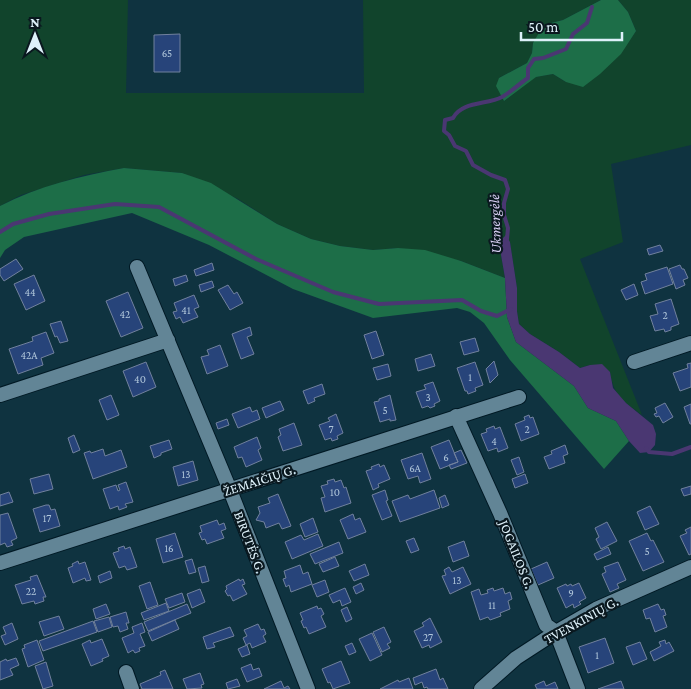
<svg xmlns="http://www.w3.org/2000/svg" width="691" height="689" viewBox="0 0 691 689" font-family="'Crimson Pro',serif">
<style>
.green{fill:#11442c}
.forest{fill:#1d6e48}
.water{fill:#4a3772}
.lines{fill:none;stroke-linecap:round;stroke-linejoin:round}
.stream{stroke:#4a3772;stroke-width:4}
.building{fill:#27447a;stroke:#71819d}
.minor-casing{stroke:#011924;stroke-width:16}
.minor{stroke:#628596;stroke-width:14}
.labels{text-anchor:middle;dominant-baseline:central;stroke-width:4.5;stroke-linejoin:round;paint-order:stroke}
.number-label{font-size:11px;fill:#b0c6da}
.street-label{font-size:14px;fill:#def1fa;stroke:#0a181f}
.water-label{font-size:15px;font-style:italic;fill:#d6cdf1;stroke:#0a181f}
</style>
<rect width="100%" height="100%" fill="#0f3340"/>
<path class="green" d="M0 0H128L126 93H364L363 0H601L563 20 551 23 533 43 532 53 527 63 499 78 504 101 535 77 553 74 566 82 631 38 636 31 628 12 618 0H691V145L611 164 623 242 580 259 642 415C623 401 614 396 610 372L590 365 580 368 559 352 530 334 519 324 517 311V288L510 242 501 255 505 278 461 261 398 248 373 250 340 246 311 239 277 224 238 199 182 173 124 168 84 175 21 195 0 206Z"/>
<path class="forest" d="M601 0H618L628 12 636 31 621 54 600 74 583 87 566 82 553 74 536 77 504 101 496 86 499 78 527 63 532 53 533 43 540 31 551 23 563 20Z
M124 168 182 173 211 183 277 224 311 239 340 246 373 250 398 248 425 250 461 261 505 278 507 317 516 342 574 386 588 408 616 421 629 441 604 469 510 360 484 323 470 312 457 308 373 318 293 289 209 245 132 213 24 237 5 250 0 258V206C38 186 81 176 124 168Z"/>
<path class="water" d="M506 235 510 242 517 288V311L519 324 530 334 559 352 580 368 590 365 602 364 610 372 613 388 626 403 653 425 656 434 655 445 649 452 640 453 629 441 616 421 588 408 574 386 516 342 507 317 505 278 501 255V240Z"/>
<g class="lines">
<path class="stream" d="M0 232 13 224 49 214 115 204 159 207 256 259 333 292 379 304 462 300 481 311 497 316 511 309
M507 239 508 228 504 215V203L508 189 505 180 491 175 473 165 466 151 455 146 449 135 444 131 445 120 453 118C462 101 487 105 502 97 511 92 520 83 528 78V68L534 59 543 58 566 49 573 34 587 23 592 7
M646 448 649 452 672 454 691 447"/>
</g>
<path class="building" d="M180 34V72H154V35Z
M660 245 663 251 649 255 647 249Z
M16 259 23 269 4 281 0 275V269Z
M212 263 214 270 196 276 194 270Z
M680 265 682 269H684L688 278 683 280 685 285 676 289 669 269Z
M667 267 673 284 645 294 641 282 647 280 645 274Z
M34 275 45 301 26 310 14 284Z
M186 275 188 281 175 286 173 279Z
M212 281 214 287 201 292 199 285Z
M634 284 638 295 626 300 621 290Z
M228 285 234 294 237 292 243 303 230 310 218 290Z
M128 292 143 328 121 337 106 301Z
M194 295 199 307 194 309 198 317 183 323 180 317 176 319 173 312 177 311 174 303Z
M671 299 679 324 671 327V330L665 332 664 329 655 331 650 316 658 314 655 304Z
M61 321 68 341 60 343 57 336 55 337 50 324Z
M250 327 252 335 247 337 254 354 241 359 232 334Z
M376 331 384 355 372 359 364 335Z
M46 332 54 353 41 358 43 365 18 374 9 349 33 341 32 337Z
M475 338 479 351 464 355 460 342Z
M220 345 228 366 207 374 201 357 209 355 207 350Z
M431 354 435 366 418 371 415 359Z
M494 361 498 375 490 383 486 369Z
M146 362 156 387 133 397 123 371Z
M475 362 483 385 475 388 476 391 468 394 467 391H465L457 368Z
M691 363V387L680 391 673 373 688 368 687 364Z
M388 364 391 376 377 380 373 368Z
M433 382 440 401 434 404 435 406 430 408 428 406 422 408 416 392 426 389 424 385Z
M322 384 325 394 314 398 315 401 308 404 303 391Z
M111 395 119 415 107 420 99 400Z
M390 395 396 420 390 421V419L380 422 374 402 379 401V399Z
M280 401 284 410 266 418 262 408Z
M665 403 673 417 663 423 659 416 656 417 654 414 657 413 655 408Z
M691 404V424H690L684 407Z
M250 407 252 412 257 410 260 419 238 428 232 414Z
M336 414 343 433 337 436 338 439 332 441 331 438 325 440 319 425 330 421 328 418Z
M529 415 530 418 533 417 539 434 521 441 515 424 525 420 524 417Z
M227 419 229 425 218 429 216 423Z
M294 423 302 445 283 451 278 437 281 435 279 429Z
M494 426 495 429 500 427 508 448 498 452 497 448 488 451 481 434 487 432 486 429Z
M74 435 80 450 73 453 68 438Z
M257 437 261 448 258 450 262 460 246 467 242 457 238 458 234 447Z
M169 440 172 449 161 453V455L154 458 150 446Z
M449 440 458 462 440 469 431 447Z
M565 445 568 454 563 456 565 463 549 469 544 457 552 454 551 451Z
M103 449 105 456 121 450 127 467 93 479 84 453 90 451 91 453Z
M461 450 467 463 451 469 449 465 458 462 454 453Z
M422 453 431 479 420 483 418 476 408 479 401 460Z
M519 457 524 472 517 475 511 460Z
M193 461 198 480 178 486 173 467Z
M379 464 380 467 384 465 390 479 378 484 379 487 373 490 366 471 372 469 371 467Z
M49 474 53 489 34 494 30 479Z
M525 474 528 483 515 488 512 479Z
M334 479 335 482 341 480 344 488 346 487 351 503 325 512 321 498 325 497 321 486 328 484 327 481Z
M126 482 133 502 125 504 127 507 119 510 118 506 110 509 103 489 116 485 118 491 120 490 118 485Z
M691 486V494L684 496 681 489Z
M385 490 388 500 386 501 392 516 382 520 372 495Z
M434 490 440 508 400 522 392 501 408 495 410 499Z
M9 492 13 502 0 506V495Z
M278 494 291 526 282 529 279 523 266 528 264 522 256 520 260 513 258 507 270 503 268 498Z
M445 495 449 505 442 508 439 498Z
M46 505H49L51 510 55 509 60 526 40 532 33 509Z
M650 506 659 524 645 530 637 512Z
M8 513 17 538 11 541 13 545 7 547 5 543 0 545V515Z
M353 514 355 520 360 518 366 532 348 539 340 520Z
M313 518 318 532 305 537 300 524Z
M217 520 219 525 224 523 226 529 221 531 224 538 207 544 205 539 202 540 199 533 202 532 200 526Z
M607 522 617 541 601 549 596 539 599 537 595 528Z
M691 527V554L689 555 680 536 687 533 685 530Z
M175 533 183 557 163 563 156 539Z
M647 533 651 541 653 540 664 562 643 571 629 541Z
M318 534 323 546 292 559 285 542 301 535 304 540Z
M414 538 419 550 411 553 406 541Z
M464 541 469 556 453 562 448 547Z
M339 542 343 553 315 564 310 554Z
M124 546 125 549 130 547 137 567 127 570 125 566 119 568 113 553 119 551 118 548Z
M608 547 611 554 597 560 594 554Z
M335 557 339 566 323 572 319 564Z
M192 559 196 572 189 574 185 561Z
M78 561 79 564 85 562 91 580 86 581 85 578 73 583 68 568 73 566 72 564Z
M547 562 554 578 538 585 531 569Z
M618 562 626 580 617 584 619 588 610 592 602 574 606 572 604 567Z
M365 564 369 575 354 581 349 571Z
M300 565 303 574 308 572 312 584 291 592 289 585 286 587 283 579 286 578 284 571Z
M205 566 209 581 202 583 198 568Z
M449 567 452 572 463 567 471 584 450 594 442 576 446 575 444 570Z
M110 571 112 578 100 583 98 576Z
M37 575 46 597H43L44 601 35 604 34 601 22 604 15 585 31 580 30 577Z
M239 579 240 581 243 579 245 584 242 585 247 594 233 601 230 595 228 596 225 591 227 589 226 586Z
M325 580 329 592 317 597 312 585Z
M150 582 158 605 147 609 139 586Z
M361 583 364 590 356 594 353 587Z
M579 583 586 598 579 602 581 604 574 608 573 604 566 608 557 588 566 584 567 586 571 584 572 586Z
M345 588 351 602 342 606 340 600 333 603 329 595Z
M493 588 494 591 503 588 505 594 510 592 512 599 508 601 510 609 500 613 501 616 490 620 488 617 480 620 471 592 479 589 481 595 488 593 487 590Z
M200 589 205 602 192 608 187 594Z
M182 593 185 602 169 608 165 599Z
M166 603 169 611 144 620 141 613Z
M106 604 110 614 96 619 93 609Z
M187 604 191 613 148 631 144 622Z
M658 604 661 610 664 609 666 615 663 616 667 627 655 632 650 618 646 619 643 610Z
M317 606 318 609 321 608 324 614 321 616 326 627 309 634 306 627 304 628 301 621 303 620 300 613Z
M347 607 352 619 346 622 341 610Z
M126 612 129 623H126L128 629 120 632 118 626 113 627 110 617Z
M59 616 64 629 44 636 39 622Z
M109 617 112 627 98 632 94 621Z
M430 618 442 642 430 648 429 645 422 648 414 631 424 626 422 623Z
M175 620 179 629 152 641 148 632Z
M93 621 97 632 43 651 39 641Z
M12 623 18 639 5 645 1 636 6 634 3 627Z
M142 623 145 632 140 634 145 646 139 648 140 651 135 653 133 650 128 653 122 638 134 633 132 627Z
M258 624 261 630 264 629 266 634 263 636 266 642 252 648 250 643 246 645 243 638 247 636 244 630Z
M230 627 234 636 213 643 215 647 207 649 203 637Z
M384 627 391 642 387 644 390 648 382 652 373 632Z
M372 633 382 655 370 661 359 639Z
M605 638 614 663 588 673 579 647Z
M102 639 109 656 102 659 103 661 91 666 82 644 90 640 91 643Z
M37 640 44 660 28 667 22 649 25 648 24 645Z
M665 640 666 644 669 642 674 651 654 661 650 652 661 646 659 642Z
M640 642 647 659 633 665 626 647Z
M352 643 356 652 349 655 345 646Z
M247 645 250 654 242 657 238 649Z
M16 658 19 665 10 669 13 675 0 680V662L6 659 7 661Z
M341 661 350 683 333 689 330 682 328 683 322 669Z
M46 662 53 686 43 689 35 666Z
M251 664 253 670 259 668 262 676 247 682 241 668Z
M436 669 440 680 443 678 448 689H428L427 687 424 688 422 682 415 685 413 678Z
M165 670 173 689H142L140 684 161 675 160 672Z
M200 673 204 684 201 685 202 688 187 689 183 679Z
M409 678 413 689H380L398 680 399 682Z
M237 679 240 686 228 689 226 683Z
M281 681 284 688 288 686 290 689H264Z
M544 681 546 686 555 682 558 689H537L535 685Z
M621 681 624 689H598Z"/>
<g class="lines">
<defs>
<path id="minor" d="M137 267 230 490 308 689
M634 362 691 343
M0 395 168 340
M456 416 500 513 546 625 556 632 578 689
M0 563 519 397
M126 672 132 689
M481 689 516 658 556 632 596 609 691 567"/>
</defs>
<use href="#minor" class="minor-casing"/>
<use href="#minor" class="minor"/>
</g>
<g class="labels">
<g class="number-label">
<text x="167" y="53">65</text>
<text x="30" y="292">44</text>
<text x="186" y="310">41</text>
<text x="125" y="314">42</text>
<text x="665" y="315">2</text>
<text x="29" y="355">42A</text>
<text x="470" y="377">1</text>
<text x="140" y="379">40</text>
<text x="428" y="397">3</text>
<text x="385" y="410">5</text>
<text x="331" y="429">7</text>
<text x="527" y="429">2</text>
<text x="494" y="441">4</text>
<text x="446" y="457">6</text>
<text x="415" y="468">6A</text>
<text x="186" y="474">13</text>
<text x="335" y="492">10</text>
<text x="47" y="518">17</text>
<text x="169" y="548">16</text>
<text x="647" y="551">5</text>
<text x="457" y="580">13</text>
<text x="31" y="591">22</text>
<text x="571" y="593">9</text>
<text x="492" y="605">11</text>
<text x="428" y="637">27</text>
<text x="597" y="655">1</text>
</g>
<g class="street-label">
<text transform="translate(259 480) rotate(-18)">ŽEMAIČIŲ G.</text>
<text transform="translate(250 542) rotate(69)">BIRUTĖS G.</text>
<text transform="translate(517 554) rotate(68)">JOGAILOS G.</text>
<text transform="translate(581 620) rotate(-29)">TVENKINIŲ G.</text>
</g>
<g class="water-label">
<text transform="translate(495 224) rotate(-92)">Ukmergėlė</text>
</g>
</g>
<g transform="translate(35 35)" stroke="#0a181f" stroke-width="4" paint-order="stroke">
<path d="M0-4L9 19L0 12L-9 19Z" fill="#def1fa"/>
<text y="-8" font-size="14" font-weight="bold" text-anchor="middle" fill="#def1fa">N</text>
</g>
<path d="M521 32v8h101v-8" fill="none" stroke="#def1fa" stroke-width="2.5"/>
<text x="528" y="32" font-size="15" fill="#def1fa" stroke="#0a181f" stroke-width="4" paint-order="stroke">50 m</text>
</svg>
